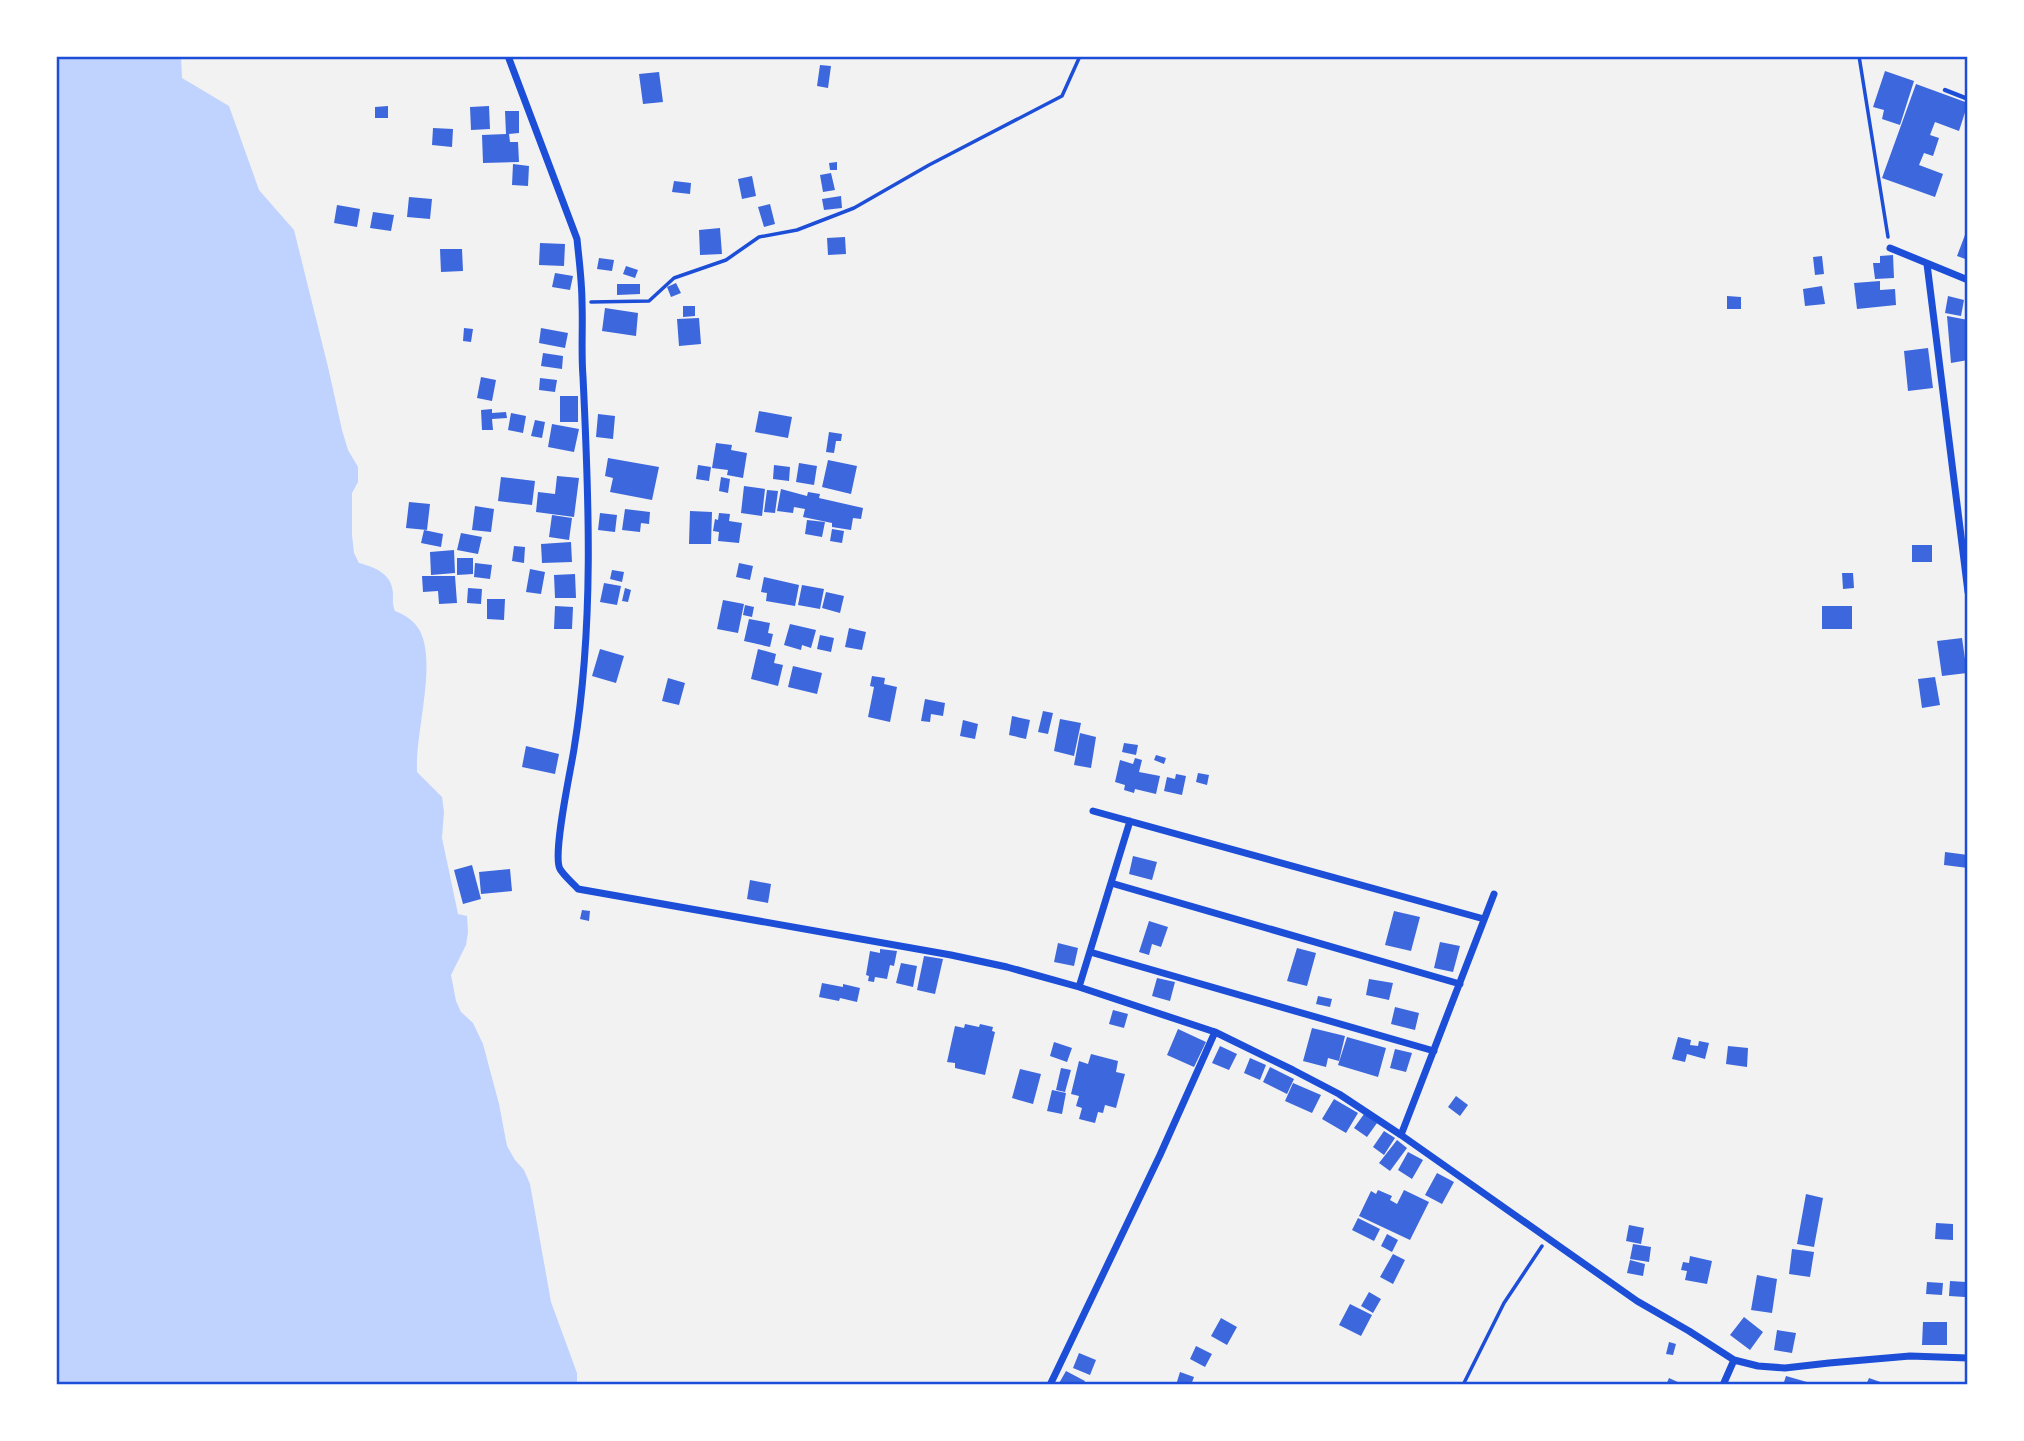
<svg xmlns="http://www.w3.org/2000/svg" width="2024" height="1441" viewBox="0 0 2024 1441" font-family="'Fira Sans',sans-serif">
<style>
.water{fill:#bfd3fe}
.building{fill:#3d67dc}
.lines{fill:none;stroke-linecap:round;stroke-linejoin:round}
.path{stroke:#1d4ed8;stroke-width:3.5}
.service{stroke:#1d4ed8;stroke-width:4.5}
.minor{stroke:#1d4ed8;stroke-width:7}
.neatline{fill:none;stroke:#1d4ed8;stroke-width:2.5}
</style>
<rect width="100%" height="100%" fill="#f2f2f2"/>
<path class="water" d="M56 56H181L182 78 229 106 259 190 294 230 328 367 342 430 348 450 358 467V482L352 493V535L354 553 359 563C375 567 392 574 393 593 393 600 392 604 395 611 405 615 414 620 420 631 437 664 415 733 417 772L442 797 444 812 442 838 458 914 467 916 468 932 466 945 451 975 456 1001 461 1012 473 1023 483 1044 499 1104 507 1146 515 1160 524 1170 530 1184 551 1302 577 1373V1385H56Z"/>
<path class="building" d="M820 65 831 66 828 88 817 86Z
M1885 71 1914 81 1900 125 1882 119 1884 110 1873 107Z
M659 72 663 102 643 104 639 74Z
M1916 84 1968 103 1959 131 1935 122 1930 135 1939 138 1933 156 1924 153 1919 165 1943 174 1935 197 1882 178Z
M388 106V118H375V107Z
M489 106 490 129 471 130 470 107Z
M505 111H519V133L509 134 510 142H518L519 162 483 163 482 135 506 134Z
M433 128 453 129 452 147 432 145Z
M837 162V170H830L829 163Z
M513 164 529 166 528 186 512 185Z
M831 173 835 190 823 192 820 175Z
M752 176 756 196 742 199 738 179Z
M674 181 691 183 690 194 672 192Z
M841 196 842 208 824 210 822 199Z
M409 197 432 199 430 219 407 217Z
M770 204 775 224 764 227 758 207Z
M337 205 360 209 357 227 334 223Z
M373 212 394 215 391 231 370 228Z
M1968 227V260L1957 256Z
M720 228 722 254 700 255 699 230Z
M845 237 846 254 828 255 827 238Z
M540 243 565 244 564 266 539 265Z
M440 249H462L463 271 441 272Z
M1893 255 1894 278 1875 279 1873 263H1880V256Z
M1822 256 1824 274 1815 275 1813 257Z
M599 258 614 260 612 271 597 269Z
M626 266 638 270 635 278 623 274Z
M555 273 573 276 570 290 552 287Z
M1880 281V290L1895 289 1896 305 1857 309 1854 283Z
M676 283 681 293 671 297 667 287Z
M617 284H640V294L617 295Z
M1822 286 1825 304 1805 306 1803 289Z
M1727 296 1741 297V309H1727Z
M1948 296 1964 300 1961 316 1945 313Z
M683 306H695V316L683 317Z
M605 308 638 313 636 336 602 331Z
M1947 316 1968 320V360L1951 363Z
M699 318 701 344 679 346 677 319Z
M464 328 473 329 471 342 463 341Z
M541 328 568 333 565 348 539 343Z
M1928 348 1933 388 1908 391 1904 351Z
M543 353 563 356 562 369 541 366Z
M481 377 496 380 492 401 477 398Z
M540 378 557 380 555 392 539 390Z
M560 396H578V422H560Z
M492 409V413L506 412 507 418 492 419 493 430H482L481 410Z
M759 411 792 417 788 438 755 432Z
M511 413 526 416 523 433 508 430Z
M598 414 615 416 613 439 596 437Z
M535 420 545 422 542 438 531 436Z
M552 424 579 429 574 452 548 447Z
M829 432 842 434 841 441H836L834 453 826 452Z
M716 443 732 445 731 450 747 453 743 478 727 475 728 470 712 468Z
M608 458 659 467 652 500 610 492 613 478 605 476Z
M828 460 857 466 851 494 822 487Z
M799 463 817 466 814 485 796 482Z
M698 465 711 467 709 481 696 479Z
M774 465 790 467 789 481 773 479Z
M557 476 579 478 574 517 536 512 538 492 555 494Z
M501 477 535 481 532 505 498 501Z
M721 477 730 479 728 493 719 491Z
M744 486 765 489 762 516 741 513Z
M781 489 807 496 808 492 820 494 819 498 863 508 861 519 853 518 851 530 832 527V523L803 517 805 509 794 507 793 513 777 511Z
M767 490 778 491 775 513 764 512Z
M409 502 430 504 427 530 406 528Z
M475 506 494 509 491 532 472 530Z
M625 509 650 512 649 524 641 523 640 532 622 530Z
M690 511 712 512 711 544H689Z
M600 513 617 515 615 532 598 530Z
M719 513 730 514 729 521 742 523 739 543 718 541 719 532 713 531 715 519 718 520Z
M552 515 572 518 569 540 549 537Z
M807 520 825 522 822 537 805 534Z
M832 529 844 531 842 543 830 541Z
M424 530 443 534 441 547 421 543Z
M461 533 482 537 478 554 457 550Z
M571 542 572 562 542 563 541 544Z
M1912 545H1932V562H1912Z
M514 546 525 547 524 563 512 561Z
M454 550 455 573 431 575 430 552Z
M457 558H473V574L457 575Z
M475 563 492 565 490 579 474 577Z
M739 563 753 566 750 580 736 577Z
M530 569 545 572 541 594 526 592Z
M612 570 624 572 622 582 610 579Z
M1842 573H1853L1854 588 1843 589Z
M575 574 576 598H555L554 575Z
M422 576H455L457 603 439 604 438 591 423 592Z
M764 577 799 585 795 606 766 601 767 593 761 592Z
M604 583 621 586 617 605 600 602Z
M802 585 824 589 820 609 798 605Z
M468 588 482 589 481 604 467 603Z
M625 588 631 590 628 602 622 601Z
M826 592 844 596 840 613 822 608Z
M487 599H505L504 620 487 619Z
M723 600 744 604 738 633 717 629Z
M745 605 754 607 752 617 743 615Z
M555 606 573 607 572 629H554Z
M1822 606H1852V629H1822Z
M749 619 770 623 768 633 773 634 770 647 744 641Z
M790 624 816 630 811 648 802 645 801 650 784 645Z
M849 628 866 632 862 650 845 647Z
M820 635 834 638 831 652 817 649Z
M1962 638 1967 673 1942 676 1937 641Z
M600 649 624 656 616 683 592 676Z
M758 649 776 654 774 663 783 665 778 686 751 679Z
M793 666 822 673 817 694 788 687Z
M872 676 885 678 884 684 897 687 890 722 868 717 874 687 870 686Z
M1935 677 1940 705 1922 708 1918 679Z
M668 678 685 683 679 705 662 701Z
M925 699 945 703 943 716 931 714 930 722 921 721Z
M1043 711 1053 713 1048 734 1038 732Z
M1012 716 1030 720 1026 739 1009 735Z
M1060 719 1081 723 1074 756 1054 751Z
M963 720 978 724 975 739 960 736Z
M1080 733 1096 737 1091 768 1074 765Z
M1124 743 1138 745 1136 755 1122 752Z
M526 746 559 754 555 774 522 767Z
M1156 755 1166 758 1164 764 1154 760Z
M1135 758 1142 760 1139 772 1160 776 1156 794 1135 789 1134 793 1124 790 1125 785 1115 782 1120 760 1133 764Z
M1198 773 1209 775 1207 785 1196 782Z
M1176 774 1186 776 1182 795 1164 791 1167 777 1175 779Z
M1945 852 1968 855V868L1944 865Z
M1133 856 1157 862 1152 880 1129 874Z
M472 865 481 899 463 904 454 870Z
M510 869 512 891 481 894 479 872Z
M750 880 771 884 768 903 747 899Z
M582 910 590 911 589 921 580 919Z
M1394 911 1420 917 1411 951 1385 945Z
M1149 921 1168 927 1161 947 1152 944 1149 955 1139 952Z
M1440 942 1460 946 1453 972 1434 968Z
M1058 943 1078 948 1074 966 1054 962Z
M1297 948 1316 953 1307 986 1287 981Z
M880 949 897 951 894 966 890 965 887 979 875 977 874 982 868 981 869 976 866 975 870 951 880 953Z
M924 956 943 959 935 994 917 990Z
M901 963 917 966 913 987 896 983Z
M1157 978 1175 982 1170 1001 1152 996Z
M1369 979 1393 983 1389 1000 1366 995Z
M822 983 843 987V984L860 988 857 1002 840 998 839 1001 819 997Z
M1318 996 1332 999 1330 1007 1316 1004Z
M1395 1007 1419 1013 1415 1030 1391 1024Z
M1113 1010 1128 1014 1124 1028 1109 1024Z
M965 1024 979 1027 980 1024 993 1027 992 1031 995 1032 985 1075 955 1068V1063L947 1062 955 1026 964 1028Z
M1312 1028 1345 1036 1339 1061 1328 1058 1326 1067 1303 1061Z
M1178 1029 1206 1042 1194 1067 1167 1055Z
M1347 1037 1386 1048 1378 1077 1338 1065Z
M1678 1037 1691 1040 1690 1045 1698 1046 1699 1041 1709 1043 1705 1059 1687 1054 1685 1062 1672 1059Z
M1054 1042 1072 1048 1067 1062 1050 1056Z
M1220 1046 1237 1054 1229 1070 1212 1063Z
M1728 1046 1748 1048 1747 1067 1726 1064Z
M1395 1049 1412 1053 1406 1072 1390 1068Z
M1091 1054 1118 1061 1116 1072 1125 1074 1116 1108 1105 1105 1103 1113 1098 1112 1095 1123 1079 1119 1082 1108 1076 1106 1079 1096 1071 1094 1079 1061 1088 1064Z
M1250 1058 1266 1065 1260 1080 1244 1073Z
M1270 1067 1294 1079 1287 1094 1263 1082Z
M1061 1068 1071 1070 1065 1092 1056 1090Z
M1020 1069 1041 1074 1033 1104 1012 1098Z
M1293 1083 1321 1095 1312 1113 1285 1101Z
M1052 1090 1066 1093 1062 1114 1047 1111Z
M1456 1096 1468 1105 1460 1116 1448 1107Z
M1334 1099 1358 1113 1346 1133 1322 1119Z
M1364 1114 1377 1123 1367 1137 1354 1128Z
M1384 1131 1395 1138 1384 1155 1373 1147Z
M1397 1140 1407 1148 1390 1171 1379 1163Z
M1408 1152 1423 1160 1412 1179 1398 1170Z
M1437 1173 1454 1182 1442 1204 1425 1195Z
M1378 1190 1392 1196 1390 1200 1397 1204 1404 1190 1429 1202 1410 1240 1359 1216 1371 1191 1376 1194Z
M1806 1194 1823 1198 1814 1247 1797 1244Z
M1358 1218 1380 1229 1374 1241 1352 1230Z
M1936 1223 1953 1224V1240L1935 1239Z
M1629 1225 1644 1228 1641 1244 1626 1241Z
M1387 1234 1398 1240 1392 1252 1381 1246Z
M1633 1244 1651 1247 1649 1262 1630 1259Z
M1792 1249 1814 1252 1810 1277 1789 1274Z
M1393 1254 1405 1260 1393 1284 1380 1277Z
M1690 1256 1712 1261 1707 1284 1685 1280 1687 1271 1681 1270 1683 1262 1689 1263Z
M1630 1260 1645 1264 1643 1276 1627 1273Z
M1757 1275 1777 1279 1772 1313 1751 1310Z
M1950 1281 1966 1282 1965 1297 1949 1296Z
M1927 1282 1943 1283 1942 1295 1926 1294Z
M1369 1292 1381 1299 1373 1313 1361 1306Z
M1350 1304 1372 1315 1361 1336 1339 1325Z
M1744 1317 1763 1332 1750 1350 1730 1335Z
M1221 1318 1237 1327 1227 1345 1211 1336Z
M1923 1322H1947V1345H1922Z
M1777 1330 1796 1333 1792 1353 1774 1350Z
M1669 1342 1676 1344 1673 1355 1666 1354Z
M1196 1346 1212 1354 1205 1367 1190 1359Z
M1079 1353 1096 1360 1090 1375 1073 1368Z
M1066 1371 1085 1381 1083 1385H1058Z
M1180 1372 1194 1377 1191 1385H1176Z
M1786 1376 1807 1382 1806 1385H1783Z
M1669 1378 1680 1383 1679 1385H1666Z
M1869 1378 1889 1385H1866Z"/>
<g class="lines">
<path class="path" d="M1859 56 1888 237
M591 302 649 301 674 278 726 260 759 237 797 230 854 208 929 165 1062 96 1080 56
M1463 1385 1504 1303 1542 1246"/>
<path class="service" d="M1945 90 1968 99"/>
<path class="minor" d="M508 56 577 239C579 260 582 281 582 303 583 327 581 352 583 377 589 501 594 626 574 749 571 769 552 855 560 869 564 876 573 883 578 889L951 955 1007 967 1079 987 1215 1032 1293 1070 1339 1094 1401 1135 1637 1301 1689 1331 1734 1360 1758 1366 1785 1368 1829 1363 1910 1356 1968 1358
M1890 248 1968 280
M1927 264 1968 592
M1093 811 1484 919
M1111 883 1460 984
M1090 952 1434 1051
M1079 987 1130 821
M1401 1135 1494 894
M1050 1385 1160 1155 1215 1032
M1723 1385 1734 1360"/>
</g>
<rect width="2024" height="1441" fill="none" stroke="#ffffff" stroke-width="116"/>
<rect x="58" y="58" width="1908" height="1325" class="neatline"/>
</svg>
